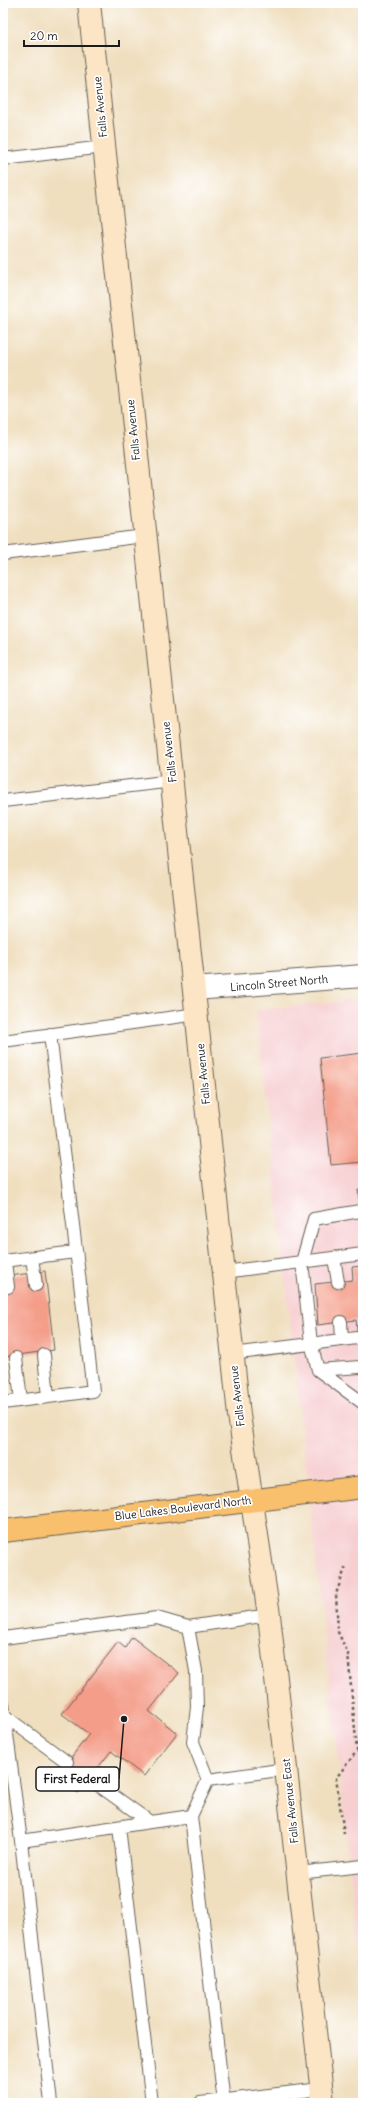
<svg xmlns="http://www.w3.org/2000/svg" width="366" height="2106" viewBox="0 0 366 2106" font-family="Delius,sans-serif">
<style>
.built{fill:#f7cfd1}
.building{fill:#f49e8a}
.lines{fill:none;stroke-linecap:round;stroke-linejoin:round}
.lane-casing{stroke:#666055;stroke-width:14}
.street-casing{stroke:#666055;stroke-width:24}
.secondary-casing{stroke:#666055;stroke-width:24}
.primary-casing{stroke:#666055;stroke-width:24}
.path{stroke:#666055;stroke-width:2.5;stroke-dasharray:3 3;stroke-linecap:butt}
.lane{stroke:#fff;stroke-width:12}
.street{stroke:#fff;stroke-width:22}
.secondary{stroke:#fce5c4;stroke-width:22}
.primary{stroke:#f8bf6c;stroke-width:22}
.labels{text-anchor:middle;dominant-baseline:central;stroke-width:3.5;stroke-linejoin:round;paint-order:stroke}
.street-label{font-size:11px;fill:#1c1c1c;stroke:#fff}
.leader{fill:none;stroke:#1c1c1c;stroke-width:1.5}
.callout-dot{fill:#1c1c1c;stroke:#fff;stroke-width:1.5}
.callout{fill:#fff;stroke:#1c1c1c;stroke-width:1.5}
.callout-label{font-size:12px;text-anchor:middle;font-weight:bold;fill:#1c1c1c}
</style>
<rect width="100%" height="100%" fill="#fff"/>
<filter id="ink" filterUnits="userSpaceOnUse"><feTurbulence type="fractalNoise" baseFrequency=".025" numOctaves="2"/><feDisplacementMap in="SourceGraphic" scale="8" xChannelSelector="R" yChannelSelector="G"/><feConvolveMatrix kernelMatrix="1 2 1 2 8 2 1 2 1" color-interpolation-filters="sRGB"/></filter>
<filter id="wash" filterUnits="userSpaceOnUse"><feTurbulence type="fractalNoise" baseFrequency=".012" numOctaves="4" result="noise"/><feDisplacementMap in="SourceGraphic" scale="16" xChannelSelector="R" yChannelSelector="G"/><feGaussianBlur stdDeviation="0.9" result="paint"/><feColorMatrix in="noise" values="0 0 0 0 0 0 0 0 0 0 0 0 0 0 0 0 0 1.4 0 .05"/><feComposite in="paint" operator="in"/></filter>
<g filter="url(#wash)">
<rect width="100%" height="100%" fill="#f0dfbf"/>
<path class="built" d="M363 999V1991L256 1010Z"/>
<g id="blocks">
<path class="building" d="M363 1053V1162L331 1165 320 1058Z
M358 1190H363V1225H362Z
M363 1266V1381H362L356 1320 318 1325 315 1284 353 1280 352 1267Z
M45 1271 54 1350 3 1357V1277Z
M132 1637 179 1673 149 1711 177 1733 144 1776 111 1751 78 1793 57 1776 89 1734 62 1714 118 1642 125 1648Z"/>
</g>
</g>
<g filter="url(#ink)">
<use href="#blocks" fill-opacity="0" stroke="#666055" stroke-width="1"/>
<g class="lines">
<defs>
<path id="lane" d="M3 159 104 147
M3 554 144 536
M3 801 173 781
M3 1041 197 1014
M360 1211 314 1219 302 1262 311 1343 318 1370 363 1403
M32 1258 36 1285
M334 1258 338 1282
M3 1261 75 1252
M5 1261 8 1287
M224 1272 363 1254
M341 1322 342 1340
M232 1354 357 1338
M44 1355 48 1397
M16 1358 21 1400
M318 1370 360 1367
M3 1403 93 1391 50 1034
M188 1627 269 1615
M3 1638 157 1618 188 1627 196 1671 197 1707 193 1742 208 1780 191 1816
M3 1704 21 1841
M5 1716 67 1762
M90 1779 150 1822
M208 1780 286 1769
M119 1827 152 2103
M298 1873 363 1866
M51 2103 21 1841 191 1816 224 2103
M200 2103 321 2089"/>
<path id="street" d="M194 989 363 976"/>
<path id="secondary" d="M89 3 239 1415 269 1615 323 2103"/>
<path id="primary" d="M3 1531 363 1487"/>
</defs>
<use href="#lane" class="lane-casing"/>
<use href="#street" class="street-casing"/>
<use href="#secondary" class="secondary-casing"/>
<use href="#primary" class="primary-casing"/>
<path class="path" d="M344 1834 336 1778 357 1751 348 1654 338 1632 336 1594 346 1566"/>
<use href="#lane" class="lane"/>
<use href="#street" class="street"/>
<use href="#secondary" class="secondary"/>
<use href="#primary" class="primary"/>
</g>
</g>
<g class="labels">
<g class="street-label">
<text transform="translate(100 107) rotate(-96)">Falls Avenue</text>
<text transform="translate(133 430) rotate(-96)">Falls Avenue</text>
<text transform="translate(169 752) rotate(-97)">Falls Avenue</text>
<text transform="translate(279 983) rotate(-5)">Lincoln Street North</text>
<text transform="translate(203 1074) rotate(-96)">Falls Avenue</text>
<text transform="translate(237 1396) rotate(-97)">Falls Avenue</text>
<text transform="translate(183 1508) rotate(-7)">Blue Lakes Boulevard North</text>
<text transform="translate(290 1801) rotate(-96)">Falls Avenue East</text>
</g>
</g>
<path class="leader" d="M124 1719L119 1779"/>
<circle class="callout-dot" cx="124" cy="1719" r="4"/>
<rect class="callout" x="36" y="1767" width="83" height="24" rx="4"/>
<g class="callout-label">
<text x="77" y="1783">First Federal</text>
</g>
<rect width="366" height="2106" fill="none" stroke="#fff" stroke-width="16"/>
<path d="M24 40v6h95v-6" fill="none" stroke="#1c1c1c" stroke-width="2"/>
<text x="30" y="40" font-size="12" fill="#1c1c1c" stroke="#ffffff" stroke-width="3" paint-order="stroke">20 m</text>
</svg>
